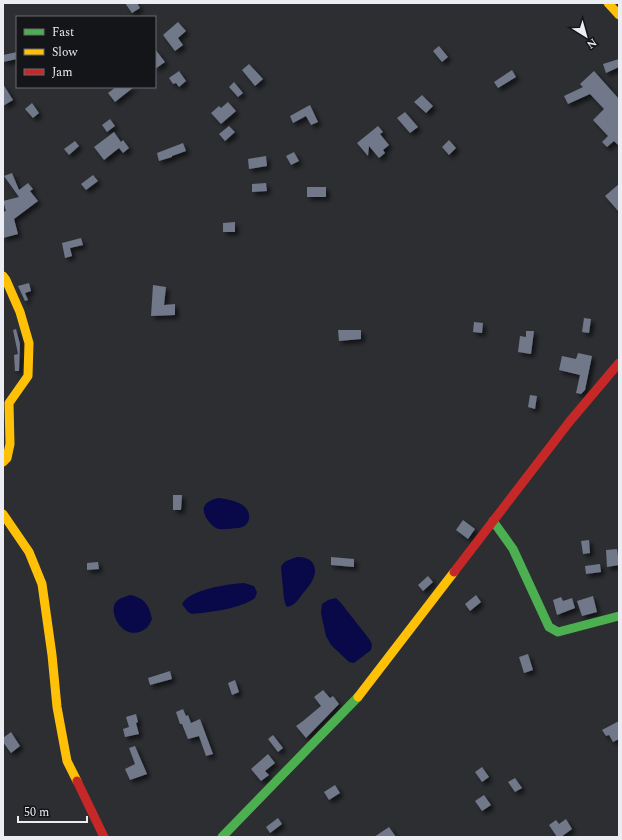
<svg xmlns="http://www.w3.org/2000/svg" width="622" height="840" viewBox="0 0 622 840" font-family="Spectral,serif">
<style>
.water{fill:#090949}
.building{fill:#717889;filter:url(#shadow)}
.lines{fill:none;stroke-linecap:round;stroke-linejoin:round}
.fast{stroke:#4caf50;stroke-width:9}
.slow{stroke:#ffc107;stroke-width:9}
.jam{stroke:#c62828;stroke-width:9}
</style>
<defs>
<filter id="shadow"><feDropShadow dx="3.5" dy="3.5" stdDeviation="2" flood-color="#0009"/></filter>
</defs>
<rect width="100%" height="100%" fill="#2c2e32"/>
<path class="water" d="M218 498C224 498 240 502 244 506 253 514 250 527 238 528 231 528 223 531 216 528 210 525 200 512 205 505 208 501 214 499 218 498Z
M297 557C311 556 319 566 313 579 311 584 307 588 304 592 298 599 297 604 288 607L286 606 284 599 281 567C284 560 290 560 297 557Z
M244 583 254 586 257 592 255 598C240 609 211 612 192 614L188 612 182 604C190 589 229 584 244 583Z
M130 595C145 598 149 605 152 619 149 626 146 630 139 632 121 638 108 611 116 602 119 598 125 597 130 595Z
M336 598 341 603 370 640 372 645 371 650 354 663 349 662 331 645 326 636 322 618 321 612 322 604 328 600Z"/>
<path class="building" d="M125 3H137L140 8 132 13Z
M178 22 186 31 178 38 183 45 175 51 163 35Z
M439 46 448 57 442 62 433 51Z
M155 49 165 62 155 69Z
M17 52V59L3 62V55Z
M619 59V67L606 73 603 64Z
M249 64 263 79 255 86 242 70Z
M512 70 516 77 498 88 494 82Z
M179 71 186 81 179 87 176 83 173 84 169 78Z
M594 71 619 99V146L614 141 607 147 602 142 608 136 593 120 604 109 590 94 568 104 564 96 583 87 580 84Z
M234 82 243 93 238 97 229 87Z
M3 84 13 100 3 106Z
M116 87H134L115 102 108 93Z
M422 95 433 106 426 113 414 102Z
M228 102 236 111 221 124 211 113 219 106 221 108Z
M32 103 39 113 33 118 25 109Z
M310 105 318 122 311 125 306 116 293 123 290 116Z
M405 112 418 127 410 133 397 118Z
M110 119 115 126 107 132 102 125Z
M229 126 235 132 225 141 219 134Z
M378 126 383 132 380 134 389 145 383 150 385 153 379 158 369 146 368 156 357 143Z
M114 132 121 142 123 140 129 148 123 153 119 148 104 160 94 147Z
M449 140 456 148 449 155 442 147Z
M75 141 79 146 69 155 64 149Z
M183 143 186 151 172 156V157L159 161 157 153Z
M294 152 299 161 291 165 286 156Z
M266 156 267 166 249 169 248 159Z
M12 173 19 190 28 183 33 189 30 191 38 201 14 219 18 234 3 238V212L6 211 3 201 19 197 4 176Z
M93 175 98 181 86 190 81 184Z
M266 183 267 191 252 192V184Z
M619 184V212L605 196Z
M307 187H326V197H307Z
M235 222V232H223V223Z
M81 238 83 245 70 248 72 256 65 258 62 243Z
M29 283 31 291 25 293 28 300 25 301 18 286Z
M153 285 166 287 164 305 175 304V315L151 316Z
M584 318 591 319 589 333 582 332Z
M474 322 483 323 482 333 473 332Z
M16 329 20 344 19 371H15L14 355 18 354 13 330Z
M338 330H361V339L339 341Z
M526 331H534L531 354 518 352 520 336 526 337Z
M578 353 592 356 585 390 581 394 576 393 580 375 559 370 562 356 576 359Z
M530 395 537 396 535 409 528 407Z
M173 495H182L181 510H173Z
M463 520 475 529 468 539 456 530Z
M589 540 590 553 583 554 581 541Z
M617 549 618 556 619 555V565L607 567 606 550Z
M331 557 354 559V567L331 565Z
M98 562 99 569 87 570V563Z
M600 564 601 572 586 574 585 566Z
M428 576 433 582 423 591 418 585Z
M476 595 481 602 470 611 465 604Z
M593 596 597 612 582 616 577 601Z
M561 597 563 601 572 598 575 608 557 615 553 600Z
M528 654 533 670 524 673 519 657Z
M170 671 172 679 150 685 148 678Z
M235 680 239 692 232 695 228 683Z
M323 690 330 698 333 696 339 704 306 738 296 726 303 721 321 706 314 697Z
M183 709 186 716 188 715 191 723 200 719 213 754 206 756 199 736 188 739 182 724H180L176 712Z
M136 714 138 722 136 723 139 734 125 737 123 729 129 727 126 717Z
M619 721V739L613 742 609 735 606 736 602 730Z
M11 732 20 746 11 753 3 742V738Z
M273 735 283 748 278 752 268 739Z
M135 746 147 774 130 780 125 769 135 764 129 748Z
M268 754 275 763 265 771 269 775 261 781 251 769Z
M482 767 489 777 482 782 475 772Z
M515 778 522 788 515 792 508 782Z
M335 785 340 793 329 800 324 792Z
M484 795 491 805 482 811 475 801Z
M278 818 282 824 270 833 266 827Z
M566 819 572 829 561 837H557L549 825 556 820 559 824Z
M389 827 396 837H374Z"/>
<g class="lines">
<path class="fast" d="M493 521 513 549 549 627 558 632 619 616
M222 837 358 697"/>
<path class="slow" d="M608 3 619 15
M3 276 6 280 20 312 29 343 28 376 9 403 10 444 7 458 3 462
M3 514 29 552 42 584 52 655 57 707 67 761 77 781
M358 697 454 572"/>
<path class="jam" d="M454 572 570 421 619 363
M77 781 104 837"/>
</g>
<rect width="622" height="840" fill="none" stroke="#ebedf3" stroke-width="8"/>
<rect x="16" y="16" width="140" height="72" fill="#141519" stroke="#6a6b70"/>
<rect x="24" y="29" width="20" height="6" fill="#4caf50" stroke="#6a6b70"/>
<text x="52" y="36" font-size="12" fill="#ebedf3">Fast</text>
<rect x="24" y="49" width="20" height="6" fill="#ffc107" stroke="#6a6b70"/>
<text x="52" y="56" font-size="12" fill="#ebedf3">Slow</text>
<rect x="24" y="69" width="20" height="6" fill="#c62828" stroke="#6a6b70"/>
<text x="52" y="76" font-size="12" fill="#ebedf3">Jam</text>
<g transform="translate(586 36) rotate(143)" stroke="#141519" stroke-width="3" paint-order="stroke">
<path d="M0-3L7 15L0 10L-7 15Z" fill="#ebedf3"/>
<text y="-6" font-size="11" font-weight="bold" text-anchor="middle" fill="#ebedf3">N</text>
</g>
<path d="M18 816v6h69v-6" fill="none" stroke="#ebedf3" stroke-width="2"/>
<text x="24" y="816" font-size="12" fill="#ebedf3" stroke="#141519" stroke-width="3" paint-order="stroke">50 m</text>
</svg>
